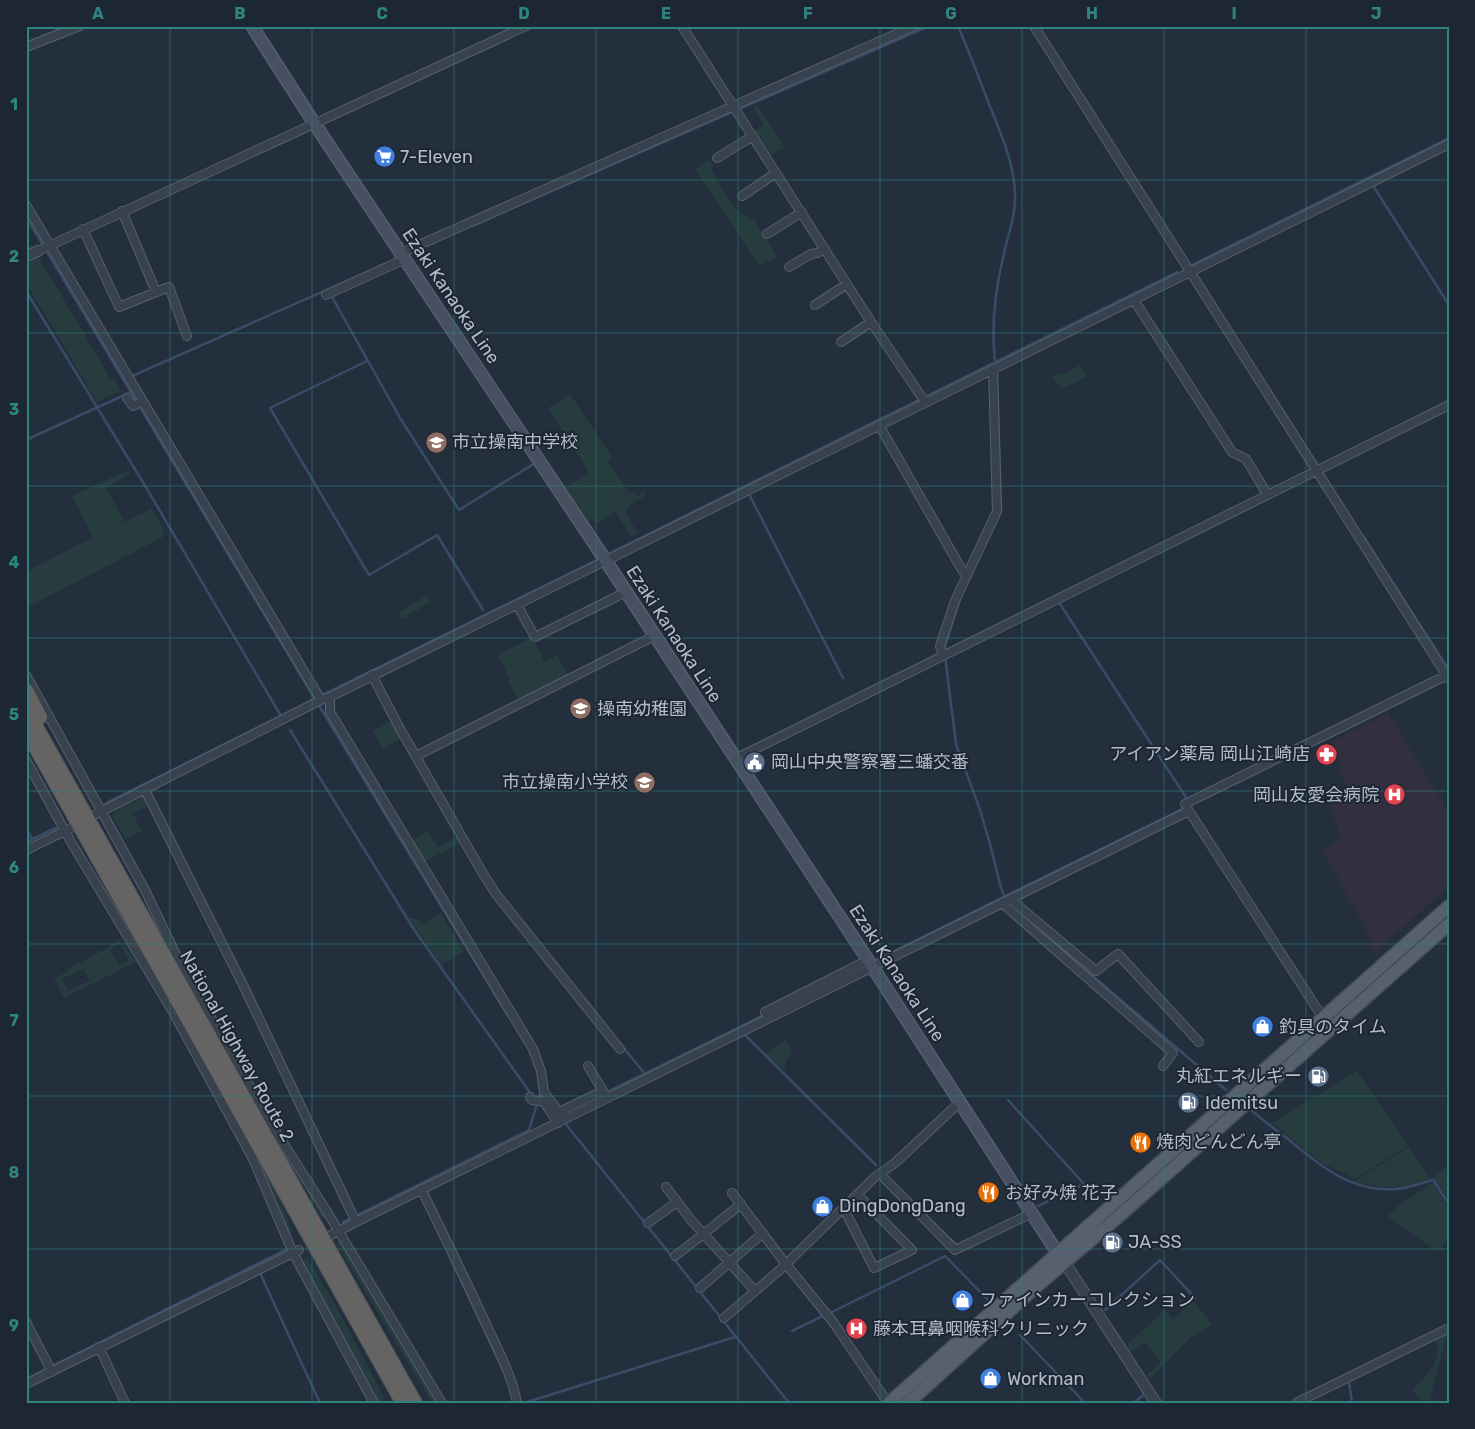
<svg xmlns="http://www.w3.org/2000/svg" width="1475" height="1429" viewBox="0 0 1475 1429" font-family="Rubik,'Noto Sans JP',sans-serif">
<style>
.medical{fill:#32303f}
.green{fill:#263c3f;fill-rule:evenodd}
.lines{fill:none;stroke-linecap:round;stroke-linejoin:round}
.stream{stroke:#394c67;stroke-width:2.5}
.minor-casing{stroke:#565f6c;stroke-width:10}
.tertiary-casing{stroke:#565f6c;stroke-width:12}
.secondary-casing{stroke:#565f6c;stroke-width:14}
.primary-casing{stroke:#414a57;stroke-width:15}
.trunk-casing{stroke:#434c59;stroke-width:16}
.minor{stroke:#38414e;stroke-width:8}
.tertiary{stroke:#38414e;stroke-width:10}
.secondary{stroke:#465061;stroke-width:11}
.primary{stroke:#56606e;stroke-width:12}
.trunk{stroke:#656462;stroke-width:14}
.grid{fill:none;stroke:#308480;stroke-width:1;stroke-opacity:0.55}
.labels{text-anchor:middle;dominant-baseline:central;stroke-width:4;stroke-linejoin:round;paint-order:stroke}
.poi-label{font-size:18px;fill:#b4bcc9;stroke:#1d2633;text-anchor:start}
.street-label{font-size:18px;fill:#b4bcc9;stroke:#1d2633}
.neatline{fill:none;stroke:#308480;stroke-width:2}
.grid-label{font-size:16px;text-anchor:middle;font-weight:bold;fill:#308480}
</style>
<rect width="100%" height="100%" fill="#242f3e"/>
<path class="medical" d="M1388 713 1449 812V886L1374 953 1370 946 1373 943 1323 850 1342 839 1330 808 1335 804 1331 796 1347 786 1338 770 1342 767 1329 743Z"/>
<path class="green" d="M758 106 784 147 771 156 754 131 764 124 753 108Z
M707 160 714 165 711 169 729 200 740 213 754 219 777 257 759 266 695 169Z
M38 256 111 379 114 378 121 391 97 402 26 283V261Z
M1080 365 1087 377 1062 389 1052 377 1059 373 1061 375Z
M570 394 612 457 608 461 629 493 634 491 638 496 644 492 646 495 632 504 625 512 638 534 631 536 616 512 596 524 593 519 587 522 565 488 589 472 548 408Z
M128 470 130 474 106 488 125 522 151 509 153 510 164 530 163 537 26 608V572L93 537 72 496Z
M426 596 431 602 402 619 398 613Z
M532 637 544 661 557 655 567 674 518 700 508 680 510 679 498 655Z
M393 720 403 737 383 749 373 731Z
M143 797H145L149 805 133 814 142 831 126 839 112 816 115 810Z
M428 831 438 847 458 836 461 840 460 843 422 863 410 842Z
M441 913 464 952 441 965 408 917 421 921 424 923Z
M120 939 122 941 110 950 119 965 129 961 123 948 124 944 136 962 64 998 54 978 68 972 67 969 102 951ZM84 969 89 981 68 991 62 979Z
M785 1040 793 1052C787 1059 784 1063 785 1071L772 1059H769L764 1055Z
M1357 1071 1408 1146 1355 1179 1322 1163 1272 1123Z
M1409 1147 1430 1179C1402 1188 1382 1190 1354 1181Z
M283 1148 327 1216 322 1219Z
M258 1160 278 1196 293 1232 287 1235Z
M1449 1164V1193L1446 1196 1433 1178Z
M1433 1183 1449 1209V1239L1437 1252 1388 1216 1398 1206Z
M341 1240 438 1403H432L336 1243Z
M307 1257 336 1306 387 1403H378L300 1261Z
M1193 1300 1212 1324 1191 1337 1150 1379 1147 1375 1160 1362 1145 1342 1131 1352 1127 1345 1164 1310 1173 1319Z
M1447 1333 1429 1403H1423L1413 1390C1427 1375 1437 1367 1438 1345L1433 1340Z"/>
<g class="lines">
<path class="stream" d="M958 26C969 52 979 78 989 104 1000 131 1015 165 1015 195 1016 216 1007 237 1003 258 994 296 990 336 997 374L1001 512 982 551
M26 43 68 26
M1372 184 1449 305
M26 217 315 699 507 1014
M472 226 929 26
M1191 268 1190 266 1449 138
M26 291 144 484 281 716
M331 295 400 418 459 510 535 463
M367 361 270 408 369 575 437 535 483 610
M130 377 396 259
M26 440 131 392
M749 494 843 678
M1363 536 1448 669
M608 554 1177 272
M1060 601V604L1189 802
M945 651V646L960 599
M945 656 956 744 980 810 990 844 1001 888 1006 900
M320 696 595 561
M326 714V700
M290 730 415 931 531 1094
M1306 749 1442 682
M106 803 315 699
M26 828 32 839
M26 842 56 828
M1011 906 1226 1090
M876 960 1186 807
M744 1034 876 1165
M622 1046 645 1074
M605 1093 766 1014
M1008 1100 1084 1184 1038 1206
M1252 1111C1264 1121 1276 1130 1288 1139 1319 1165 1352 1193 1396 1189 1408 1188 1421 1183 1433 1180L1449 1204
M557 1113 789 1403
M343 1222 529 1130 541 1091
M933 1223 958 1246
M449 1255 503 1370
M260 1273 320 1403
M1105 1310 1160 1260 1195 1298
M830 1313 945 1256 989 1301
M792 1331 823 1316
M1020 1335 1085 1403
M26 1379 285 1250
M1349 1382 1352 1403
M524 1403 735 1337
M1133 1403 1145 1394"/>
<defs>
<path id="minor" d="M682 26 871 322 925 402
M1034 26 1449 679
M26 47 80 26
M717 158 753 136
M742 196 776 173
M26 205 321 700
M122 211 156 292
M83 229 119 307 169 287 187 336
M767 234 802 212
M38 251 526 26
M401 253 914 26
M789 267 811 254 817 253 825 249
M326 295 405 259
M1134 300 1232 452 1246 459 1267 494
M815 305 847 284
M841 342 871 322
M127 398 133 406 142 402
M879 425 962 570 966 575
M517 605 535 637 626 592
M943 655 940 646 955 601 997 511 993 369
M26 675 145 890 178 959 273 1127 329 1215 442 1403
M372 675 399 727 482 872 496 894 620 1049
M330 697V712L533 1049 541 1071 544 1092 559 1112 561 1111 565 1118
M416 756 654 636
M735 759 1449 405
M26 760 71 842 173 1012 253 1159 293 1253 374 1403
M145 790 244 987 356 1222 1189 811 1185 804 1449 674
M1189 811 1325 1021
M94 815 321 700 330 697 1449 144
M26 850 73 827
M1011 898 1015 903 1096 971 1118 954 1199 1042
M1002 903 1173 1053 1163 1066
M765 1012 868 960
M588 1066 603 1091
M530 1097 532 1100 544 1102 558 1123
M561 1111 603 1091 607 1097
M880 1174 955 1250 1032 1213
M666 1187 691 1220 755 1291
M421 1189C444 1235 466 1281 488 1328 499 1352 512 1376 517 1403
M732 1193 785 1263 833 1322 888 1403
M843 1207 874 1268 912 1250 857 1194
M648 1223 677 1202
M331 1235 356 1222
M675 1256C697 1239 719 1222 741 1204
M700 1288 763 1233
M724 1318 782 1268 875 1177 895 1163 960 1102
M26 1322 52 1372
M99 1347 125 1403
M26 1384 299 1250
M1296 1403 1449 1328"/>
<path id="tertiary" d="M26 256 38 251
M1065 1263 1156 1403"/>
<path id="secondary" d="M252 26 314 123 602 555 868 960 1062 1260"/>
<path id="primary" d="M889 1403 1449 906
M908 1403 1038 1285 1118 1217 1449 924"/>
<path id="trunk" d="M26 690 40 717
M26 709 415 1403
M26 730 403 1403"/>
</defs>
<use href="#minor" class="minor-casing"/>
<use href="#tertiary" class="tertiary-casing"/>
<use href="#secondary" class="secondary-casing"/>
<use href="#primary" class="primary-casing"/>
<use href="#trunk" class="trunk-casing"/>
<use href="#minor" class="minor"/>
<use href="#tertiary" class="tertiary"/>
<use href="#secondary" class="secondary"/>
<use href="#primary" class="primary"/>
<use href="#trunk" class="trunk"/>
</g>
<path class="grid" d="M170 26V1403M312 26V1403M454 26V1403M596 26V1403M738 26V1403M880 26V1403M1022 26V1403M1164 26V1403M1306 26V1403M26 180H1449M26 333H1449M26 486H1449M26 638H1449M26 791H1449M26 944H1449M26 1096H1449M26 1249H1449"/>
<defs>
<symbol id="supermarket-disc" viewBox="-11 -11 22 22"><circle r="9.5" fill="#3f7fe0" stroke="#1d2633"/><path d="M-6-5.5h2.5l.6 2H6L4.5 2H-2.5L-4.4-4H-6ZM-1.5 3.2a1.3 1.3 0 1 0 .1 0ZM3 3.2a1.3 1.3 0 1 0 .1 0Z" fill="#fff"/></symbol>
<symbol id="school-disc" viewBox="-11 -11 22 22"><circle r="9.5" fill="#8d6e63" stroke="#1d2633"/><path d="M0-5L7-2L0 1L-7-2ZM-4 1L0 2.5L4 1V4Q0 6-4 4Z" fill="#fff"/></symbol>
<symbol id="pharmacy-disc" viewBox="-11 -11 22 22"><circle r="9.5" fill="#e0444e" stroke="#1d2633"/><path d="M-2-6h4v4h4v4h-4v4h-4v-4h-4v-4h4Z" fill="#fff"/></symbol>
<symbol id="civic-disc" viewBox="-11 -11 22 22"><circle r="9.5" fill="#5c6f8a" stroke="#1d2633"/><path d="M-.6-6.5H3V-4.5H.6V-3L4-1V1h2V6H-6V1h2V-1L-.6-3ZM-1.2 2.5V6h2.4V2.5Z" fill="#fff"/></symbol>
<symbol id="hospital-disc" viewBox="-11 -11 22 22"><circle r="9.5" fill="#e0444e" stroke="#1d2633"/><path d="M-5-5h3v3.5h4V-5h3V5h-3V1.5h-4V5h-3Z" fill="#fff"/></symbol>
<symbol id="shop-disc" viewBox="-11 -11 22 22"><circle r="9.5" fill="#3f7fe0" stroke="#1d2633"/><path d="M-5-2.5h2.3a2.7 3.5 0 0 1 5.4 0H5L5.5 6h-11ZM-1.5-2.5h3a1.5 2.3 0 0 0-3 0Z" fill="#fff"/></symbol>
<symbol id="fuel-disc" viewBox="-11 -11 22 22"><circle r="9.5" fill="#5c6f8a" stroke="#1d2633"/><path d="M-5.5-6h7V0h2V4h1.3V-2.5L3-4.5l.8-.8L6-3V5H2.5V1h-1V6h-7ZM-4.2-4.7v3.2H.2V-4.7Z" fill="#fff"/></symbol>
<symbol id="restaurant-disc" viewBox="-11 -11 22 22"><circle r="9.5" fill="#e8710a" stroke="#1d2633"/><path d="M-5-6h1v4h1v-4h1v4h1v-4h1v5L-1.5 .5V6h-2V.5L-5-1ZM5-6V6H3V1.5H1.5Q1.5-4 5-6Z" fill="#fff"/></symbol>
</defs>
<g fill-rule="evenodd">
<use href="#supermarket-disc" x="372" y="144" width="25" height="25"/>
<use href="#school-disc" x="424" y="430" width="25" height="25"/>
<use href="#school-disc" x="568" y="696" width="25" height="25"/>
<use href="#pharmacy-disc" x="1314" y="742" width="25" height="25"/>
<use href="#civic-disc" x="742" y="750" width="25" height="25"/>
<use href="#school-disc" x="632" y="770" width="25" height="25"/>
<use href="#hospital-disc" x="1382" y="782" width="25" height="25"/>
<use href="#shop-disc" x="1250" y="1014" width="25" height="25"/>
<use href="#fuel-disc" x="1306" y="1064" width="25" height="25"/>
<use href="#fuel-disc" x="1176" y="1090" width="25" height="25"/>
<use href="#restaurant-disc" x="1128" y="1130" width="25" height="25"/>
<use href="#restaurant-disc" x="976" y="1180" width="25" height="25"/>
<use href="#shop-disc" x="810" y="1194" width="25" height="25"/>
<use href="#fuel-disc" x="1100" y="1230" width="25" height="25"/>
<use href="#shop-disc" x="950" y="1288" width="25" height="25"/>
<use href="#hospital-disc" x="844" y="1316" width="25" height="25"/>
<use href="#shop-disc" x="978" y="1366" width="25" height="25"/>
</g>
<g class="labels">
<g class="poi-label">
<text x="400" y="157">7-Eleven</text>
<text x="452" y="442">市立操南中学校</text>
<text x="597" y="709">操南幼稚園</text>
<text x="1310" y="754" text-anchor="end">アイアン薬局 岡山江崎店</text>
<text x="771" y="762">岡山中央警察署三蟠交番</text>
<text x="628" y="782" text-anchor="end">市立操南小学校</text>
<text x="1379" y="795" text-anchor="end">岡山友愛会病院</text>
<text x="1279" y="1027">釣具のタイム</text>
<text x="1302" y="1076" text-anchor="end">丸紅エネルギー</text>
<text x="1205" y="1103">Idemitsu</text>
<text x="1156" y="1142">焼肉どんどん亭</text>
<text x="1005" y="1193">お好み焼 花子</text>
<text x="839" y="1206">DingDongDang</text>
<text x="1128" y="1242">JA-SS</text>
<text x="979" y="1300">ファインカーコレクション</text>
<text x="873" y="1329">藤本耳鼻咽喉科クリニック</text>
<text x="1007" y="1379">Workman</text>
</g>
<g class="street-label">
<text transform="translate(451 296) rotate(56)">Ezaki Kanaoka Line</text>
<text transform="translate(674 634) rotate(57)">Ezaki Kanaoka Line</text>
<text transform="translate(897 973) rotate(57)">Ezaki Kanaoka Line</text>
<text transform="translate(237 1046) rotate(61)">National Highway Route 2</text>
</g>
</g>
<rect width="1475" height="1429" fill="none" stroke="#1d2633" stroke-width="55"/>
<rect x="28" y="28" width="1420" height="1374" class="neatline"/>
<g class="grid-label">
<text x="98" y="19">A</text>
<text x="240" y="19">B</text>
<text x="382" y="19">C</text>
<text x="524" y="19">D</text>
<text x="666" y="19">E</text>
<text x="808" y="19">F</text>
<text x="951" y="19">G</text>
<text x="1092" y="19">H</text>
<text x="1234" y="19">I</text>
<text x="1376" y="19">J</text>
<text x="14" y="110">1</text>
<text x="14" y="262">2</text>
<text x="14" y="415">3</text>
<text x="14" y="568">4</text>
<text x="14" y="720">5</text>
<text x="14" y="873">6</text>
<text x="14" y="1026">7</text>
<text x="14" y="1178">8</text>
<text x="14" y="1331">9</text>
</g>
</svg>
